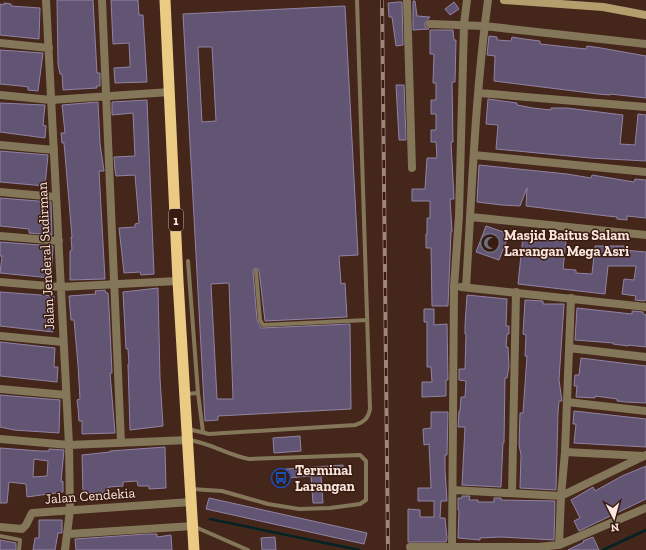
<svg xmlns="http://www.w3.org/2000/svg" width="646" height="550" viewBox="0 0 646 550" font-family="'Zilla Slab',serif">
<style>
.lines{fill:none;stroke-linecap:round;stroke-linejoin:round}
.stream{stroke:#032223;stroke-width:2.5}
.building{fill:#625573;stroke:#9183a3;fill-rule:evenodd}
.service{stroke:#847658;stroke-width:4}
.minor{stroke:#847658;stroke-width:8}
.secondary{stroke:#b59e6d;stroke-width:8}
.trunk{stroke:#ebca83;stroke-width:11}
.rail-casing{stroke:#9f857c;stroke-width:4}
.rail{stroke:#391c11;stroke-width:2.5;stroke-dasharray:8;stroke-linecap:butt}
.labels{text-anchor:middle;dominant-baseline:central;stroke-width:3;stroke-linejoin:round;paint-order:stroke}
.shield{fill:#391c11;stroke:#c0a9a0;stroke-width:1}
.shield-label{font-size:13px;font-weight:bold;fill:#fae6de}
.poi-label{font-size:14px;font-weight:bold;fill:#fae6de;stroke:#391c11;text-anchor:start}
.street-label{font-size:14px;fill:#fae6de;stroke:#391c11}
</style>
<rect width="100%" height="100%" fill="#44261b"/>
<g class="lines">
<path class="stream" d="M210 519 359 550
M603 550 646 530"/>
</g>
<path class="building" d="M57 0H93L97 73H100V86H96L97 88 63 90 62 74H60L58 64Z
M111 0H138L139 15H143L147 82 115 83 114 68 130 67V63L129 43 113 44Z
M413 1H415L417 16 430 17 425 23V27L429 29 413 30Z
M399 2H402L403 45 396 46 392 17H389L388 3Z
M454 2 459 9 450 15 445 9Z
M4 3 11 4V6L40 8 39 39 0 35V4L4 5Z
M345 6 358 255 339 256 341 284 345 283 347 317 265 321 259 270 255 268 253 271 257 320 261 328 350 324 351 409 218 416V420L205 421 183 14ZM198 47H212L216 121 202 122ZM229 283 233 399H217L211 284Z
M430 30H453L454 40H456L455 82H452L453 142H451L454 199H450L452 232H451L448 306H432L431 248H426V234H427V218H430V201H412V189H425L427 158H437L436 142H431V130H436V114H431V100H436V83H433L434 54H430Z
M489 36 497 37V40L511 41 512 37 524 39 540 41V44L586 49 587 46 601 48 646 56V98L610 94V95L598 94 494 81 495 56 487 55Z
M0 50 43 53 38 91 28 90V87L21 86 0 84Z
M396 85H404L406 140H399Z
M488 99 517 103V105L533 108 551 110V108H567L623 115 620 144 635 145 638 114 646 115V161L590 158 496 149 498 125 486 124Z
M147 100 154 274 141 275 140 272 124 273 119 228 135 227V224L139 223 135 175 116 176 115 170 114 157 135 156 133 113 112 115V102Z
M98 102 100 144 104 171H99L105 279 70 280V251L72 250 71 237H72L64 143H62L61 133H65L62 105Z
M0 103 45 105 43 125 46 126 45 138 0 132Z
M0 151 48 155 45 186 0 182Z
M479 165 567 174 591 178 592 175 634 182 635 179 646 180V218L627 216V220L617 219V217L607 216 526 206 527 188 520 206 502 205 477 202Z
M0 198 51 202 52 235 29 233V229L0 226Z
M486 226 509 234 499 260 476 252Z
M523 236 535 237V240L566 241 563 269 576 270V273L592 274 595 246H624V250L646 252V299L645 301 635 300 636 296 622 294 624 279 634 280 636 266H608L605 294 518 284Z
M0 242 53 246 51 278 0 273 2 256H0Z
M158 288 160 378 163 426 130 430 128 364H129L128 349H126L123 292Z
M105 290 106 293H108L109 308 112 373H110L115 433 82 434V421H79L78 408 77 400 80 399 78 365 74 320H71L69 296 96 294 95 291Z
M0 292 54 296 53 332 0 326Z
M467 295 507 299 506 326H509V334H507L506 347H508L509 366 507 378H505L504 443H503L501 487 462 485 465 427H458L459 411H460L461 397H465L466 381 459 380V369H465L466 334H465V325Z
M525 300 543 301V304H564L559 380 562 401H559L558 413 556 490 520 488 521 455 519 445 520 413H523L527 356H525L526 335 523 334Z
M577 308 632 314V311L643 312V314L646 315V347L628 345V346L613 344V343L575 340Z
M424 309H434V325L447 324 448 380H446V396L422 397V382H432L431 367H427V322H424Z
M0 342 55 348 54 367H58L57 382 0 376Z
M581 358 646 366V403L626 402 617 401V399L595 396V398L576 397 577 386H574L575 375H579Z
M0 395 60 400 59 433 14 430 0 427Z
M574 411 646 419V447L574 443 576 424H573Z
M431 412H448L447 455H445V470L447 501H441L440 518H445L447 538 446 542H408V509L420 510V517H434V501H418V488H431L429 444 424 445 423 429 431 428Z
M300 436 301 451 274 453 273 438Z
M165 447 166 488 149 489V486H138L137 481 123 482V486L109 487V493H83L82 455 110 452V451Z
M0 448 40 451H49V449L64 450 61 482 63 481V492L27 497 26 484 9 482 7 503H0ZM34 459 48 461 47 476 33 477Z
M343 465 344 474 321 476 323 503H313L311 476 286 478V469Z
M646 466V499L579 531 574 521 580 518 571 500 593 487 595 491 622 476Z
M462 496H470L469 500H478V502H494V498H501V500L555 501 554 540 501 537 480 538V540L458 538 459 511 458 510V498H462Z
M209 498 367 533 364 544 206 509Z
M39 520H62V533H58L55 550H33L35 538H39Z
M147 534H157V537L171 535 172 550H76L75 539Z
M275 537 276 550H262L261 538Z
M593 537 599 550H568L584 542 583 541Z
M0 540 16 543V550H0Z"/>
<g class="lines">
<path class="service" d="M188 261 198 393
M256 271 260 320 263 325 367 320
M186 394 198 393 203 432
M188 429 209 434 355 425C364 422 368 419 370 409L357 0
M189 440C211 443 227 455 249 459L360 455 366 461V500L360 504 330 508 299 509 268 504 222 491 191 489
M193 526 248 550
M0 536 20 540 19 550"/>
<path class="minor" d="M46 0 69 445 70 510 65 550
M102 0 121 443
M407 0 412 168
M430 24 484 26 646 44
M0 43 49 48
M479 93 646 107
M0 95 51 100 170 92
M0 145 54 150
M474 155 646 172
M0 192 56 197
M471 217 646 235
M0 236 59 241
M0 282 60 287 178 281
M461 287 646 307
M466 287C472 192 475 95 488 0
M0 336 63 342
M569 348 646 357
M0 389 66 395
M567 402 646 411
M0 439 69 445 188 440
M565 452 644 456
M453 490 561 496 646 455
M512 493 516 292
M0 527 22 529 26 525 32 513 191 502
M69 534 193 526
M559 545 561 496 565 452 571 298
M410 547H538L559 545 646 508
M452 547 454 287 459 216 464 24 467 0"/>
<path class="secondary" d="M504 0 603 7 646 15"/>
<path class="trunk" d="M165 0 178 281 194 550"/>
<defs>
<path id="rail" d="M382 0 388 550"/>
</defs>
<use href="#rail" class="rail-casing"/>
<use href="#rail" class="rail"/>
</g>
<defs>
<symbol id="mosque-ring" viewBox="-11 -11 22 22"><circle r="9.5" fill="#391c11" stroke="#6b7280" stroke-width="1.5"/><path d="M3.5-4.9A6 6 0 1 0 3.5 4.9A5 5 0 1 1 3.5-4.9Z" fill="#6b7280"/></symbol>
<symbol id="bus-ring" viewBox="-11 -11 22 22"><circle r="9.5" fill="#391c11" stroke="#1a4fb4" stroke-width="1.5"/><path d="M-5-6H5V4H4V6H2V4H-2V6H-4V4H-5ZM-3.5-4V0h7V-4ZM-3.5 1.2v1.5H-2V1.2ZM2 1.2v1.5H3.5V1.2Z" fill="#1a4fb4"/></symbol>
</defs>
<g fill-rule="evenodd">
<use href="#mosque-ring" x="479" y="232" width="22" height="22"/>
<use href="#bus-ring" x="270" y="467" width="22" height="22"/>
</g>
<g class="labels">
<rect class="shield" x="169" y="209" width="14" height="22" rx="3"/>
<g class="shield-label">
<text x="176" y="220">1</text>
</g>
<g class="poi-label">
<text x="504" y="235">Masjid Baitus Salam<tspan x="504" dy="16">Larangan Mega Asri</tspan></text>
<text x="295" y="470">Terminal<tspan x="295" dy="16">Larangan</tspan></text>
</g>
<g class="street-label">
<text transform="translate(46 256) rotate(-93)">Jalan Jenderal Sudirman</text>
<text transform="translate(90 496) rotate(-4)">Jalan Cendekia</text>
</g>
</g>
<g transform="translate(614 518) rotate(174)" stroke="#391c11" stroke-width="3" paint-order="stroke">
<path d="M0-3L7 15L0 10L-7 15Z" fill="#fae6de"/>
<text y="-6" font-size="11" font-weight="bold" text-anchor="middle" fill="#fae6de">N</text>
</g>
</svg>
